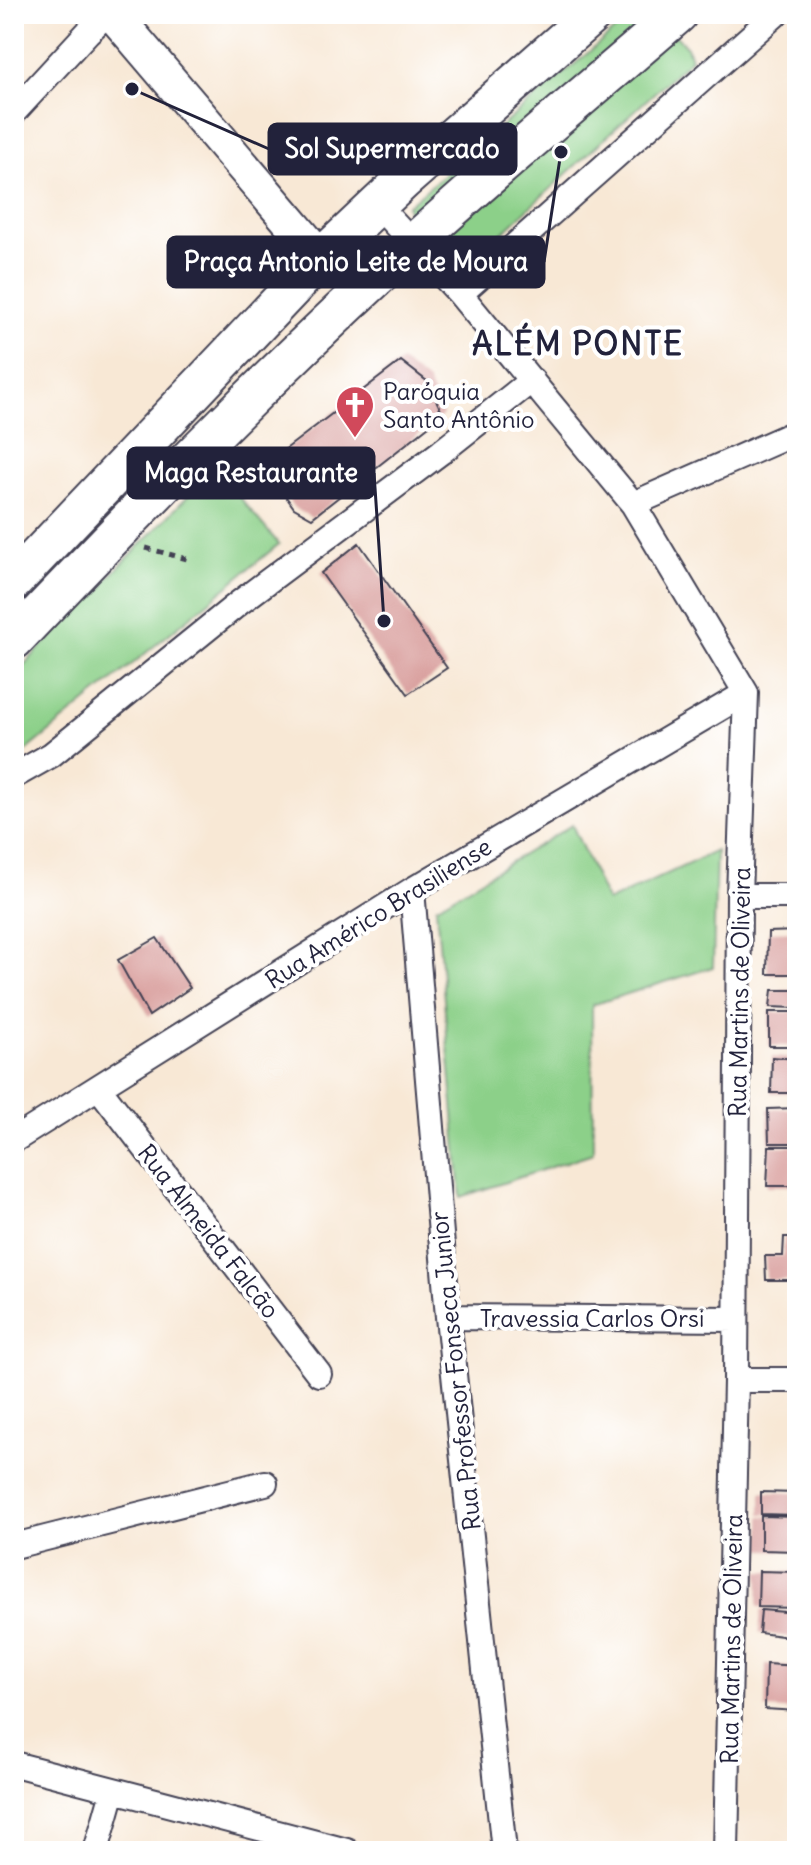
<svg xmlns="http://www.w3.org/2000/svg" width="811" height="1865" viewBox="0 0 811 1865" font-family="Delius,sans-serif">
<style>
.green{fill:#8cd089;stroke:#577962;stroke-width:2}
.building{fill:#d69795}
.lines{fill:none;stroke-linecap:round;stroke-linejoin:round}
.street-casing{stroke:#424052;stroke-width:28}
.secondary-casing{stroke:#424052;stroke-width:38}
.primary-casing{stroke:#424052;stroke-width:42}
.path{stroke:#424052;stroke-width:5;stroke-dasharray:6 6;stroke-linecap:butt}
.street{stroke:#fff;stroke-width:24}
.secondary{stroke:#fff;stroke-width:34}
.primary{stroke:#fff;stroke-width:38}
.labels{text-anchor:middle;dominant-baseline:central;stroke-width:8;stroke-linejoin:round;paint-order:stroke}
.poi-label{font-size:24px;fill:#22223b;stroke:#fff;text-anchor:start}
.street-label{font-size:24px;fill:#22223b;stroke:#fff}
.district-label{font-size:32px;font-weight:bold;letter-spacing:2px;fill:#22223b;stroke:#fff}
.leader{fill:none;stroke:#22223b;stroke-width:3}
.callout-dot{fill:#22223b;stroke:#fff;stroke-width:3}
.callout{fill:#22223b;stroke:#22223b;stroke-width:3}
.callout-label{font-size:26px;text-anchor:middle;font-weight:bold;fill:#fff}
</style>
<rect width="100%" height="100%" fill="#fff"/>
<filter id="ink" filterUnits="userSpaceOnUse"><feTurbulence type="fractalNoise" baseFrequency=".0125" numOctaves="2"/><feDisplacementMap in="SourceGraphic" scale="16" xChannelSelector="R" yChannelSelector="G"/><feConvolveMatrix kernelMatrix="1 2 1 2 8 2 1 2 1" color-interpolation-filters="sRGB"/></filter>
<filter id="wash" filterUnits="userSpaceOnUse"><feTurbulence type="fractalNoise" baseFrequency=".006" numOctaves="4" result="noise"/><feDisplacementMap in="SourceGraphic" scale="32" xChannelSelector="R" yChannelSelector="G"/><feGaussianBlur stdDeviation="1.8" result="paint"/><feColorMatrix in="noise" values="0 0 0 0 0 0 0 0 0 0 0 0 0 0 0 0 0 1.4 0 .05"/><feComposite in="paint" operator="in"/></filter>
<g filter="url(#wash)">
<rect width="100%" height="100%" fill="#f8e8d5"/>
<path class="green" d="M634 14H662L417 217 409 215 407 206Z
M674 34 687 47 691 59 464 268H454L436 251 435 238Z
M215 468 279 544 14 761V675Z
M572 825 607 902 716 851 713 967 592 1005 593 1153 461 1197 436 907Z"/>
<g id="blocks">
<path class="building" d="M401 361 428 382 443 415 312 518 294 508 277 484 282 469 266 464Z
M359 543 447 668 408 694 321 573Z
M797 931V974H767L768 932Z
M157 938 190 988 149 1016 118 960Z
M772 990H797V1008L770 1007Z
M769 1012H797V1046H769Z
M772 1057 797 1059V1093H771Z
M797 1108V1143H769L768 1109Z
M769 1146H797V1186H767Z
M784 1237H797V1280H766L765 1256H783Z
M761 1492 797 1493V1515L761 1514Z
M761 1516 797 1517V1551L761 1550Z
M759 1571 797 1572V1608L758 1607Z
M761 1610 797 1613V1638L759 1633Z
M766 1664 797 1666V1711L765 1709Z"/>
</g>
</g>
<g filter="url(#ink)">
<use href="#blocks" fill-opacity="0" stroke="#424052" stroke-width="2"/>
<g class="lines">
<defs>
<path id="street" d="M14 112 88 32 107 14
M378 206 460 294 633 504 746 693 739 896 736 1380 726 1851
M460 294 776 14
M633 504 797 432
M14 776 51 755 239 603 441 452 532 380
M412 890 448 1317 504 1851
M739 896H797
M99 1088 319 1374
M14 1140 412 890 746 693
M448 1317 736 1319
M736 1380H797
M14 1546 265 1483
M14 1764 347 1851
M96 1851 113 1791"/>
<path id="secondary" d="M113 14 321 258"/>
<path id="primary" d="M14 581 321 258 404 180 593 14
M14 640C143 504 274 370 413 244 499 165 590 91 678 14"/>
</defs>
<use href="#street" class="street-casing"/>
<use href="#secondary" class="secondary-casing"/>
<use href="#primary" class="primary-casing"/>
<path class="path" d="M146 548 187 559"/>
<use href="#street" class="street"/>
<use href="#secondary" class="secondary"/>
<use href="#primary" class="primary"/>
</g>
</g>
<defs>
<symbol id="church-pin" viewBox="-11 -11 22 30"><path d="M0 17L-7.5 6A9.5 9.5 0 1 1 7.5 6Z" fill="#d1495b" stroke="#fff"/><path d="M-1.2-6h2.4v3.5h3.3v2.4h-3.3V6h-2.4V-.1h-3.3v-2.4h3.3Z" fill="#fff"/></symbol>
</defs>
<g fill-rule="evenodd">
<use href="#church-pin" x="333" y="383" width="44" height="60"/>
</g>
<g class="labels">
<g class="poi-label">
<text x="383" y="391">Paróquia<tspan x="383" dy="28">Santo Antônio</tspan></text>
</g>
<g class="street-label">
<text transform="translate(378 913) rotate(-32)">Rua Américo Brasiliense</text>
<text transform="translate(739 992) rotate(-89)">Rua Martins de Oliveira</text>
<text transform="translate(209 1231) rotate(52)">Rua Almeida Falcão</text>
<text x="592" y="1318">Travessia Carlos Orsi</text>
<text transform="translate(455 1371) rotate(-96)">Rua Professor Fonseca Junior</text>
<text transform="translate(731 1639) rotate(-89)">Rua Martins de Oliveira</text>
</g>
<g class="district-label">
<text x="578" y="343">ALÉM PONTE</text>
</g>
</g>
<path class="leader" d="M132 89L269 149M561 152L544 262M384 621L374 473"/>
<g class="callout-dot">
<circle cx="132" cy="89" r="8"/>
<circle cx="561" cy="152" r="8"/>
<circle cx="384" cy="621" r="8"/>
</g>
<g class="callout">
<rect x="269" y="124" width="247" height="50" rx="8"/>
<rect x="168" y="237" width="376" height="50" rx="8"/>
<rect x="128" y="448" width="246" height="50" rx="8"/>
</g>
<g class="callout-label">
<text x="392" y="158">Sol Supermercado</text>
<text x="356" y="271">Praça Antonio Leite de Moura</text>
<text x="251" y="482">Maga Restaurante</text>
</g>
<rect width="811" height="1865" fill="none" stroke="#fff" stroke-width="48"/>
</svg>
